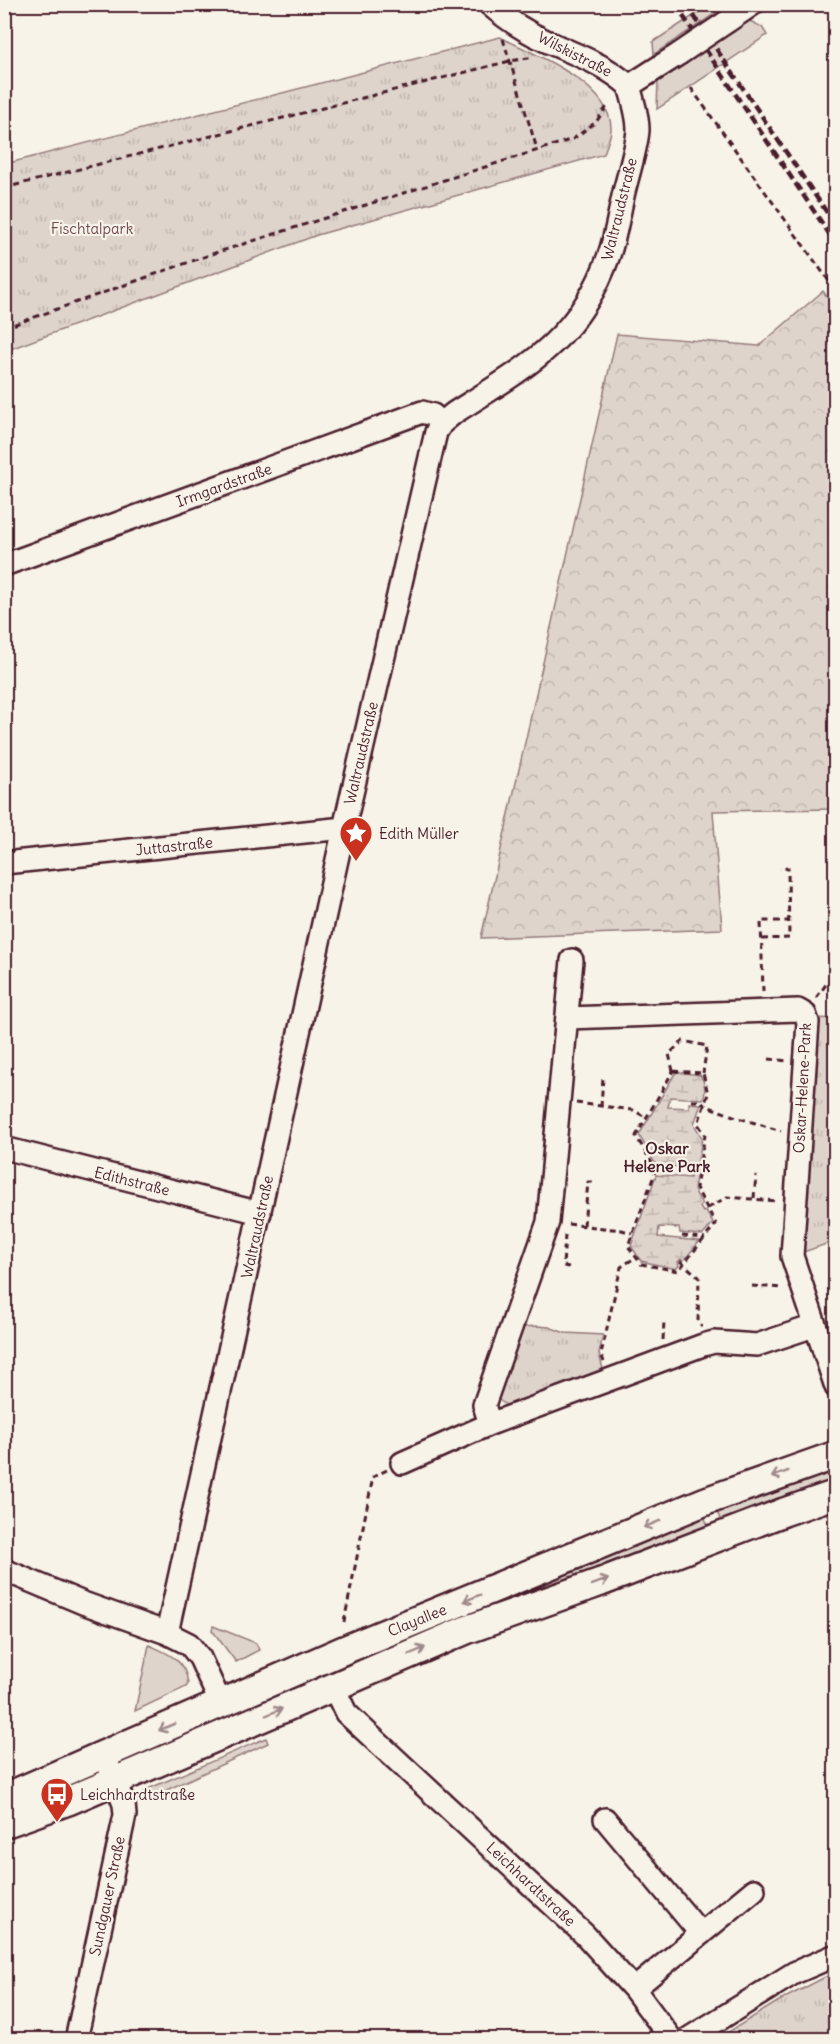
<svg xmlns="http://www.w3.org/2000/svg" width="840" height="2044" viewBox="0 0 840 2044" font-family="Delius,sans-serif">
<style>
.grass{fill:#ded4cc;stroke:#947a7c;stroke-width:1.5}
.forest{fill:url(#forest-crowns);stroke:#947a7c;stroke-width:1.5}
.wetland{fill:url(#wetland-marsh);stroke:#947a7c;stroke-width:1.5}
.park{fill:url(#park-tufts);stroke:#947a7c;stroke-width:1.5}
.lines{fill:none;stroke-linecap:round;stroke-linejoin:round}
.minor-casing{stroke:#4a1f2b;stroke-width:26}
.major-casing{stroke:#4a1f2b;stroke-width:32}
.path{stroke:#4a1f2b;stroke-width:3;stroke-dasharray:6 4.5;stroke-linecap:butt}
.minor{stroke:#f7f3e8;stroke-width:21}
.major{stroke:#f7f3e8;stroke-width:27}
.rail{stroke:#4a1f2b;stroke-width:4.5;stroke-dasharray:9 4.5;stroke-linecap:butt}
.minor-bridge-casing{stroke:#4a1f2b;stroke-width:26;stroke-linecap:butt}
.minor-bridge{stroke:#f7f3e8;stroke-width:21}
.oneway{stroke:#a0898a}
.labels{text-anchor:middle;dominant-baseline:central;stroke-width:4.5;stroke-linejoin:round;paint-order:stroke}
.street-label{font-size:15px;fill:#4a1f2b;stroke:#f7f3e8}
.park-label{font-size:15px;fill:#6f4c53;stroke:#f7f3e8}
.poi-label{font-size:15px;fill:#4a1f2b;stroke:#f7f3e8;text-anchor:start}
.neighbourhood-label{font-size:16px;font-weight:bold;fill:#4a1f2b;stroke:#f7f3e8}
</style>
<defs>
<pattern id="forest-crowns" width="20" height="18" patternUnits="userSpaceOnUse" patternTransform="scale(1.5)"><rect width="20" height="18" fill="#ded4cc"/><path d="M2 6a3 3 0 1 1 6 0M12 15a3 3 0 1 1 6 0" fill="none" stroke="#c0b6af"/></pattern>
<pattern id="wetland-marsh" width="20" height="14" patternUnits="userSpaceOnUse" patternTransform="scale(1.5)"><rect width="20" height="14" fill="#ded4cc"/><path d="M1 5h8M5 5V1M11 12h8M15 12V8" fill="none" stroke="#c0b6af"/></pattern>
<pattern id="park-tufts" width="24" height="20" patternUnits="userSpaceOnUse" patternTransform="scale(1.5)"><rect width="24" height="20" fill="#ded4cc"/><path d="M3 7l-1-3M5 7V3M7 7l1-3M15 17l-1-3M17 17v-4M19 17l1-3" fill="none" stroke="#c0b6af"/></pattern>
</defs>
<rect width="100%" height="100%" fill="#f7f3e8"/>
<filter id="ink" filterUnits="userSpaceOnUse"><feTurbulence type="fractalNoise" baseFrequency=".0167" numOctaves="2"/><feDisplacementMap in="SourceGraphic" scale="12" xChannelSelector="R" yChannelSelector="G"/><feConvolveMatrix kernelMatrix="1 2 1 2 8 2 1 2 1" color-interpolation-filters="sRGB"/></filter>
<g filter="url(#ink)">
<path class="grass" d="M710 5H716L720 10 654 54 653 42Z
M746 19 762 27 767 35 657 109 658 79Z
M835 1470V1482L721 1521 717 1512Z
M704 1516 708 1526 514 1600 265 1707 260 1696Z
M213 1626 256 1643 259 1650 236 1662 212 1630Z
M149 1645C168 1653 186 1660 188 1684L186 1687 135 1711Z
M266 1738 268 1743 143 1801 141 1799 144 1792 148 1789Z"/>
<path class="forest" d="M823 291 836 310 835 809 713 811 722 929 481 938 617 334 759 346Z"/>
<path class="wetland" d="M677 1072 700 1075C705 1081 706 1093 703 1099L670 1097 668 1107 689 1108V1103L701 1104 694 1124 702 1138 694 1190 702 1204 700 1207 703 1212 706 1211 713 1223 703 1235 680 1233 679 1228 659 1227 658 1237 700 1241 683 1261 681 1259 678 1262 679 1265 676 1269 641 1261 631 1246 656 1175 690 1178 691 1168 669 1166 668 1171 659 1170 639 1135 674 1075Z"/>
<path class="park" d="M500 37C534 54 609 83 611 127 612 135 606 146 604 154L317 235 5 351V164Z
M817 1018 835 1019V1241L798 1254Z
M538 1326 549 1327 565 1333 603 1335 599 1354 603 1369 508 1407 499 1400V1391L523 1327Z
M835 1972V2039H717L779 2001Z"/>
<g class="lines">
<defs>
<path id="minor" d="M489 4C505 18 525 31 544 40 575 55 602 62 629 86
M728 21 753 4
M629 86 679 54
M4 565 422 412 433 415 442 423
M4 863 344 828
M567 1018 798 1010 805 1014 808 1022 792 1256 836 1387
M4 1148 260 1213
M490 1424 484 1405 548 1222 572 960
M402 1463 490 1424 703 1345 714 1342 757 1345 814 1326
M4 1570 83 1603 167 1633 189 1644 200 1658 221 1704
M167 1633 344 828 436 432 442 423 454 413C525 368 580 339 609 255 616 235 619 213 624 192 628 175 637 147 638 130 638 115 633 100 629 86
M333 1686 346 1713 585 1935 634 1989 672 2040
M605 1819 701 1934
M634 1989 754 1890
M76 2040 125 1815 124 1804 104 1754
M686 2040 794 1973 836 1955"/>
<path id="major" d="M4 1798 344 1650 706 1501 836 1455
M4 1824 68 1801 466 1630 601 1582 784 1512 836 1494"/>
</defs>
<use href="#minor" class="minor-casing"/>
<use href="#major" class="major-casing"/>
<path class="path" d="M503 39 537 149
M691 88 836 291
M4 188 510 61 534 57
M4 328 212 254 573 139 596 122 608 105
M762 939 789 938 788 868 780 869
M763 992 761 921H788
M816 998 836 971
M769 1059 788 1061
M673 1071 703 1073 708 1094 698 1124 705 1135 696 1188 716 1224 678 1271 641 1264 628 1246 656 1170 636 1136Z
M673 1071 669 1054 683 1041 707 1046 703 1073
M692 1101H701L704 1105 739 1118 781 1131
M576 1103 633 1110 647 1118
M601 1106 603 1077
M656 1170 667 1173
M754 1198 756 1175
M708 1208 727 1197 776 1201
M568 1224 622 1230 632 1233
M584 1225 588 1182H594
M565 1235 563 1266 569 1267
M682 1236 705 1238
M680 1261 699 1277 698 1322 702 1327
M752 1286 783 1288
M663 1340 664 1321
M604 1362 601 1354 621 1267 636 1257
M344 1622 373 1477 387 1470"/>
<use href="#minor" class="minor"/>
<use href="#major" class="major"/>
<path class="rail" d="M675 4 836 244
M686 4 836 226"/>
<defs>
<path id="minor-bridge" d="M679 54 728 21"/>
</defs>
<use href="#minor-bridge" class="minor-bridge-casing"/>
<use href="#minor-bridge" class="minor-bridge"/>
</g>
<defs><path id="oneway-shaft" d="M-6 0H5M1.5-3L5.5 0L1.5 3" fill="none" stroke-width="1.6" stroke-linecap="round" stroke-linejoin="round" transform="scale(1.5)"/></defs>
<g class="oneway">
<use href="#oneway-shaft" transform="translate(780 1474) rotate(160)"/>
<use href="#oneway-shaft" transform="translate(652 1524) rotate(158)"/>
<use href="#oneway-shaft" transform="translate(600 1582) rotate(-20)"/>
<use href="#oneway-shaft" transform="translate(472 1598) rotate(158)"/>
<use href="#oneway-shaft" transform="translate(417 1651) rotate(-23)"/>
<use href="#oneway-shaft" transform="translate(274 1712) rotate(-23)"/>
<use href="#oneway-shaft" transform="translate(167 1727) rotate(157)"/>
</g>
</g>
<defs>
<symbol id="sight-pin" viewBox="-11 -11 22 30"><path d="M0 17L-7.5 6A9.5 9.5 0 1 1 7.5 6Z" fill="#c8321e" stroke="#f7f3e8"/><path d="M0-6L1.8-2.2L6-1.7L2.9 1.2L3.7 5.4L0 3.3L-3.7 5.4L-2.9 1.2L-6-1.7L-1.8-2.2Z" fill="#fff"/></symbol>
<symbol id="bus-pin" viewBox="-11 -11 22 30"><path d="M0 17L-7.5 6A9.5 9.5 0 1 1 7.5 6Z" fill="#c8321e" stroke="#f7f3e8"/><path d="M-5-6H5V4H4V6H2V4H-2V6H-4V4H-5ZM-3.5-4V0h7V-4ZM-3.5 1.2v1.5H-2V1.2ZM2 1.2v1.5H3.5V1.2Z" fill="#fff"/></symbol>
</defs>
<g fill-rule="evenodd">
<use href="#sight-pin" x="337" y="814" width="38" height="52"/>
<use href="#bus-pin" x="38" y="1775" width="38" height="52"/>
</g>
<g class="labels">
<g class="street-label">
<text transform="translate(575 54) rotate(27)">Wilskistraße</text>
<text transform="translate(619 209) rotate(-76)">Waltraudstraße</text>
<text transform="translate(224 485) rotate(-20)">Irmgardstraße</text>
<text transform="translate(361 753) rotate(-77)">Waltraudstraße</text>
<text transform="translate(174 846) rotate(-6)">Juttastraße</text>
<text transform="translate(802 1088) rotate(-87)">Oskar-Helene-Park</text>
<text transform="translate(132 1181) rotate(14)">Edithstraße</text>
<text transform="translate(257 1227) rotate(-78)">Waltraudstraße</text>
<text transform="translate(417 1620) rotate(-22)">Clayallee</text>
<text transform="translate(531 1884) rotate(43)">Leichhardtstraße</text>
<text transform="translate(107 1896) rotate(-78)">Sundgauer Straße</text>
</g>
<g class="park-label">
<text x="92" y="228">Fischtalpark</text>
</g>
<g class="poi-label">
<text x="379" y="833">Edith Müller</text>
<text x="80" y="1794">Leichhardtstraße</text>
</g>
<g class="neighbourhood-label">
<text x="667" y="1148">Oskar<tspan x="667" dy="18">Helene Park</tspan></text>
</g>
</g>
<rect width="840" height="2044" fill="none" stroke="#f7f3e8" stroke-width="24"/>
<rect x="12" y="12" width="816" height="2020" fill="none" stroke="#4a1f2b" stroke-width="2" filter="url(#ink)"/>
</svg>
